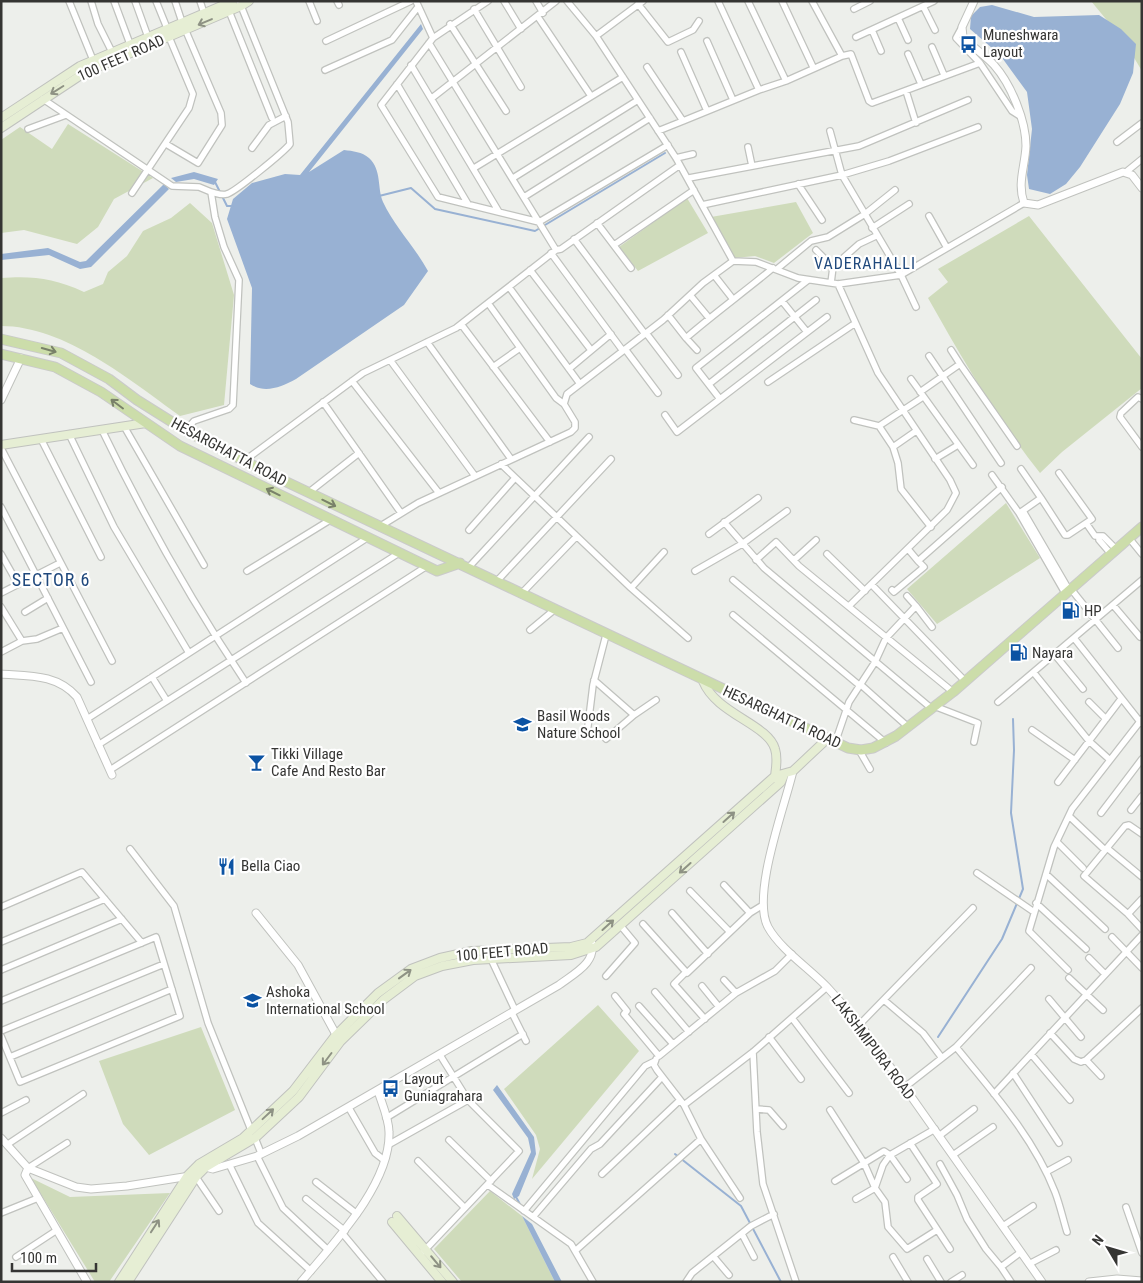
<svg xmlns="http://www.w3.org/2000/svg" width="1143" height="1283" viewBox="0 0 1143 1283" font-family="'Roboto Condensed',sans-serif">
<style>
.green{fill:#cfdbbb}
.water{fill:#98b1d3}
.lines{fill:none;stroke-linecap:round;stroke-linejoin:round}
.stream{stroke:#98b1d3;stroke-width:2}
.minor-casing{stroke:#c0c2be;stroke-width:8}
.tertiary-casing{stroke:#c0c2be;stroke-width:9}
.secondary-casing{stroke:#c0c2be;stroke-width:10}
.primary-casing{stroke:#cacaca;stroke-width:11}
.minor{stroke:#fff;stroke-width:5.5}
.tertiary{stroke:#fff;stroke-width:7}
.secondary{stroke:#e6eed4;stroke-width:8}
.primary{stroke:#cda;stroke-width:9}
.oneway{stroke:#8e9284}
.oneway2{stroke:#798169}
.labels{text-anchor:middle;dominant-baseline:central;stroke-width:4.5;stroke-linejoin:round;paint-order:stroke}
.poi-label{font-size:15px;fill:#353533;stroke:#fff;text-anchor:start}
.street-label{font-size:15px;fill:#353533;stroke:#fff}
.neighbourhood-label{font-size:16px;letter-spacing:1px;fill:#1f487c;stroke:#fff}
.quarter-label{font-size:18px;letter-spacing:1px;fill:#1f487c;stroke:#fff}
</style>
<rect width="100%" height="100%" fill="#edefeb"/>
<path class="green" d="M1091 1H1142V71L1124 41Z
M68 124 153 178 114 199 98 227 77 244 24 230 1 233V140L20 127 52 149Z
M687 198 708 233 638 271 619 247Z
M796 202 813 233 774 263 755 256 734 258 711 217Z
M190 203 212 223 234 295 224 405 180 416C130 380 65 326 1 326V278C34 276 53 278 84 292L103 284 108 272 127 256 143 231 171 218Z
M1029 216 1142 359V388L1062 452 1040 473C997 419 962 358 928 298L948 282 938 269Z
M1006 503 1040 558 937 624 907 589Z
M598 1005 639 1051 532 1179 540 1149 536 1135 504 1089Z
M201 1027 235 1110 149 1155 123 1124 99 1061Z
M31 1178 70 1197 170 1193 109 1282H95Z
M490 1191 522 1216 555 1282H462L434 1249Z"/>
<path class="water" d="M992 5 1034 17 1099 15 1121 29 1136 44 1133 73 1120 104 1080 167 1066 184 1050 194 1029 189 1027 175 1032 129 1027 92 1000 55 970 29 971 16 980 7Z
M421 24 423 29 309 172 344 150C353 151 362 152 369 158 382 170 377 188 383 202 394 226 415 247 428 271L404 305 296 379C281 387 265 394 250 384L252 288 227 219 233 199 252 183 285 174 300 175Z
M194 172 218 179 214 185 194 179 176 182 171 178Z
M164 184 169 189 91 267 80 269 49 255 1 260V254L48 248 80 262 86 261Z
M497 1085 534 1137 536 1154 519 1196 514 1199 512 1194 531 1152 528 1138 493 1090Z
M522 1216 532 1224 562 1282H555Z"/>
<g class="lines">
<path class="stream" d="M215 182 227 206H233
M379 196 411 188 435 209 535 231 665 153
M938 1037 1002 939 1023 889 1011 813 1014 750 1013 719
M675 1154 741 1206 781 1282
M516 1197 521 1206"/>
<defs>
<path id="minor" d="M69 1 93 60
M91 1 98 24 112 52
M114 1 130 44
M135 1 148 37
M156 1 167 28
M200 1 204 13
M309 1 317 21
M337 1 339 5
M416 1 433 38
M488 1 433 38 381 105 438 197 539 222 668 145
M504 1 521 29
M536 1 543 13
M567 1 596 36 676 158 733 261 756 262 798 278 838 284 901 275 1024 203
M748 1 786 81
M782 1 813 67
M812 1 842 56
M638 4 668 42 693 30 699 21
M923 6 935 30
M474 9 521 87
M854 9 870 1
M229 11 272 118
M538 17 591 96
M898 18 908 40
M450 24 506 111
M872 30 881 51
M596 36 643 1
M856 37 934 1
M326 41 411 1
M707 41 733 100
M932 47 944 75
M681 52 707 111
M908 54 921 84
M980 63 1012 111 1020 116
M411 65 499 212
M647 67 683 121 759 90 718 1
M325 70 392 40 418 7
M397 84 468 204
M759 90 786 81 842 56 851 54 869 101 872 103 980 63 956 38 962 27
M906 91 916 123
M432 98 556 1
M43 99 172 186 199 187 211 192
M28 129 66 115
M658 131 683 121
M830 131 842 175 901 275 916 307
M1117 142 1142 123
M166 144 198 163 222 125 221 113 182 22 175 1
M748 147 752 166
M252 148 269 125 286 116
M676 158 693 154
M474 168 623 77
M1126 172 1142 159
M513 178 638 100
M689 178 859 146 968 100
M798 184 822 220
M132 193 189 108 193 94 169 37
M524 197 650 118
M702 205 842 175 889 161 978 127
M929 216 947 248
M597 223 631 268
M872 228 909 204
M574 239 645 334
M614 245 694 190
M556 250 561 249 680 165
M816 250 833 267
M551 253 623 351
M777 269 811 241 828 237 865 214 895 190
M530 270 591 350
M714 275 732 298
M831 283 833 267 859 244 876 236
M838 284 878 373 950 480 956 493 947 510 850 605
M509 287 580 384
M690 295 709 318
M782 301 807 332
M488 303 556 398 564 404
M668 315 686 338
M461 324 550 442
M646 333 678 375
M427 342 511 459
M625 349 658 393
M697 350 686 338C715 313 744 292 773 268
M929 356 1001 463
M390 360 475 476
M960 364 1017 446
M493 367 520 348
M569 369 611 334
M911 379 973 465
M352 381 439 493
M768 382 854 324
M709 384 816 300
M920 392 960 364 951 350
M720 399 696 368 808 280
M1142 399 1138 397 1121 413 1120 417 1142 447
M323 402 401 513
M665 415 677 432 827 317
M854 420 879 426 893 447 898 463 901 489 931 527
M879 426 923 397
M125 428 204 565
M102 430C144 517 192 602 246 683
M185 431 194 421 229 409 233 405 239 280 224 247 215 217 211 192C216 193 222 196 227 194 235 192 284 152 290 144L288 122 239 1
M69 434 114 527 189 653
M41 439 101 557
M893 447 916 431
M1 448 112 661
M935 459 958 445
M244 461 363 373 456 328 556 250 429 43
M501 464 631 588 688 638
M1059 473 1092 519 1086 523
M992 475 1019 513 1065 593
M308 493 359 453
M1041 498 1065 535H1068L1086 523 1095 536H1103L1116 549
M1 507 91 682
M1023 511 1069 590
M1021 512 1041 498 1021 469
M724 522 764 568 931 708
M379 527 418 503 571 432 575 428V422L564 404 567 394 663 320 703 283 733 261
M469 530 515 478
M709 534 758 498
M1099 537V540L1111 554
M1129 538 1142 554
M908 549 918 561 1002 487
M1 554 18 584
M827 554 865 591
M756 560 776 542 799 566 953 692
M794 560 816 540
M469 567 589 437
M247 571 330 520
M695 571 742 544 787 511
M733 580 859 685
M497 581 611 459
M872 585 965 681
M631 588 664 552
M1071 589 1118 648
M892 590 894 592 924 567 918 561
M1 593 60 563
M521 594 576 537
M1113 605 1140 637
M916 606 932 627
M1 607 22 641 37 639 63 628
M25 612 48 598
M733 615 886 743
M530 630 554 610
M1074 638 1141 723
M1 652 22 641
M1055 655 1083 689
M1034 673 1089 741 1110 760
M152 677 167 701
M594 680 634 715 606 739
M860 684 907 726
M998 702 1142 580
M1089 702 1106 719
M934 706 978 723 974 742
M634 715 656 700
M87 719 367 538
M1032 730 1075 760
M587 734 593 685 606 635
M835 743 849 702 875 662 886 638 916 606 907 596
M98 745 399 553
M859 750 870 769
M110 770 427 566
M1058 782 1121 699
M1131 810 1142 796
M1101 813 1142 759
M1069 816 1105 850
M1057 842 1083 868
M1107 848 1142 877
M130 849 174 906 208 1023 251 1130
M977 873 1034 912
M1046 874 1105 929
M724 885 750 913
M690 891 730 932
M1142 899 1128 914 1142 929
M1036 903 1086 949
M1 907 82 872 142 943
M672 913 708 954
M1128 914 1084 876 1125 826 1129 825 1142 834
M643 924 687 973 750 913 763 905
M1112 937 1142 968
M1 942 105 899
M1089 958 1105 974
M491 959 515 1010
M1 970 122 919
M1068 970 1029 931 1054 847 1072 809 1142 719
M685 973 674 984 705 1019
M606 976 635 943 620 925
M1069 978 1103 1010
M724 980 736 993
M702 986 719 1007
M655 992 689 1032
M615 996 627 1011 624 1014 659 1056 736 993 775 971 792 954
M1049 999 1081 1037
M884 1000 923 1033 942 1058
M1 1001 156 937 180 1016 20 1082 1 1036
M639 1006 673 1044
M512 1013 526 1041
M792 1018 849 1093
M860 1024 973 908
M1 1031 164 964
M1050 1033 1074 1059 1081 1062 1086 1060 1142 1008
M769 1037 801 1079
M956 1047C992 1091 1034 1138 1055 1192 1060 1205 1063 1219 1067 1232
M753 1052 757 1132 763 1184 796 1282
M1031 1054 1070 1100
M10 1057 172 989
M656 1059 654 1065 657 1070 684 1105 701 1139 740 1198
M1086 1060 1101 1076
M1013 1073 1059 1143
M905 1087 956 1047 1031 968
M994 1094 1142 935
M684 1105 753 1052 827 987
M349 1108 375 1153 384 1160
M756 1109 769 1110 783 1126
M830 1110 864 1163 875 1188 885 1202 888 1227 907 1249 937 1230
M1 1113 26 1100
M386 1118 523 1034
M939 1136 974 1109
M255 1138 261 1153
M449 1140 491 1181
M910 1143 937 1184 918 1197V1200L950 1249
M8 1144 83 1094
M388 1145 468 1100
M953 1155 993 1127
M257 1156 283 1208 328 1250
M418 1161 465 1208
M229 1164 258 1223 311 1271
M940 1164 957 1195 967 1219 986 1249 1001 1267 1021 1252
M28 1168 67 1143
M1046 1172 1068 1160
M602 1174 680 1100
M196 1177 219 1211
M835 1181 884 1151 890 1155 907 1179
M316 1182 357 1214
M488 1185 571 1244 593 1282
M306 1199 345 1231
M856 1199 875 1188 883 1165 890 1155 935 1129
M1126 1207 1142 1253
M524 1211 645 1066 655 1061
M1 1213 38 1198
M533 1217 591 1149 600 1144 662 1077
M1003 1226 1033 1206
M343 1234 383 1282
M742 1234 754 1257
M575 1251 701 1139
M423 1252 519 1151 468 1100 440 1055
M713 1256 729 1275
M16 1257 57 1230
M893 1257 908 1282
M927 1259 941 1282
M1029 1264 1056 1250
M1001 1267 1011 1282
M686 1282 692 1273 751 1226 774 1214
M951 1282 962 1275"/>
<path id="tertiary" d="M974 1 962 27 963 37C972 47 985 55 994 65 1011 84 1026 121 1026 146 1025 167 1017 183 1024 203L1038 205 1123 172 1132 175 1142 188
M1 400 21 358
M1 674C30 676 57 674 77 697L112 775
M793 771C785 806 751 895 768 927 780 949 810 969 827 987 838 999 849 1012 860 1024L1042 1282
M256 913 298 965 339 1040
M1 1138 28 1168 76 1187 91 1189 127 1186 190 1176
M202 1166 213 1169 257 1156 298 1136 559 985C575 973 598 962 591 940
M28 1168 25 1175 87 1282
M301 1282C333 1244 391 1184 389 1132 389 1119 382 1104 378 1091
M1089 1282 1117 1279 1142 1281"/>
<path id="secondary" d="M1 118 80 66 233 1
M1 128 84 73 241 6 249 1
M1 445 146 423
M703 681C716 714 768 724 775 749 778 758 776 768 775 776L777 779
M397 1216 453 1282
M392 1222 442 1282
M119 1282 188 1175 199 1164 243 1138 293 1091 335 1036 378 993 411 969 440 958 472 951 571 947 587 943 775 776 793 771 827 739
M128 1282 196 1177 206 1167 255 1138 299 1097 340 1042 383 1000 415 976 442 966 473 960 571 955 596 947 781 782 784 775"/>
<path id="primary" d="M1 339 61 353 109 379 137 400 188 432 276 477 848 748 861 750 873 748 896 736 953 692 1142 527
M1 354 55 367 101 392 180 446 437 571 460 563"/>
</defs>
<use href="#minor" class="minor-casing"/>
<use href="#tertiary" class="tertiary-casing"/>
<use href="#secondary" class="secondary-casing"/>
<use href="#primary" class="primary-casing"/>
<use href="#minor" class="minor"/>
<use href="#tertiary" class="tertiary"/>
<use href="#secondary" class="secondary"/>
<use href="#primary" class="primary"/>
</g>
<defs><path id="oneway-shaft" d="M-6 0H5M1.5-3L5.5 0L1.5 3" fill="none" stroke-width="1.6" stroke-linecap="round" stroke-linejoin="round" transform="scale(1.25)"/></defs>
<g class="oneway">
<use href="#oneway-shaft" transform="translate(205 22) rotate(157)"/>
<use href="#oneway-shaft" transform="translate(57 90) rotate(148)"/>
<use href="#oneway-shaft" transform="translate(729 817) rotate(-42)"/>
<use href="#oneway-shaft" transform="translate(685 868) rotate(138)"/>
<use href="#oneway-shaft" transform="translate(608 925) rotate(-42)"/>
<use href="#oneway-shaft" transform="translate(405 974) rotate(-36)"/>
<use href="#oneway-shaft" transform="translate(327 1059) rotate(127)"/>
<use href="#oneway-shaft" transform="translate(268 1114) rotate(-43)"/>
<use href="#oneway-shaft" transform="translate(155 1226) rotate(-57)"/>
<use href="#oneway-shaft" transform="translate(436 1262) rotate(50)"/>
</g>
<g class="oneway2">
<use href="#oneway-shaft" transform="translate(49 350) rotate(16)"/>
<use href="#oneway-shaft" transform="translate(117 404) rotate(-143)"/>
<use href="#oneway-shaft" transform="translate(273 492) rotate(-154)"/>
<use href="#oneway-shaft" transform="translate(329 503) rotate(26)"/>
</g>
<defs>
<symbol id="bus-bare" viewBox="-9 -9 18 18"><path d="M-5-6H5V4H4V6H2V4H-2V6H-4V4H-5ZM-3.5-4V0h7V-4ZM-3.5 1.2v1.5H-2V1.2ZM2 1.2v1.5H3.5V1.2Z" fill="#0c53a3" stroke="#fff" stroke-width="2.5" paint-order="stroke"/></symbol>
<symbol id="fuel-bare" viewBox="-9 -9 18 18"><path d="M-5.5-6h7V0h2V4h1.3V-2.5L3-4.5l.8-.8L6-3V5H2.5V1h-1V6h-7ZM-4.2-4.7v3.2H.2V-4.7Z" fill="#0c53a3" stroke="#fff" stroke-width="2.5" paint-order="stroke"/></symbol>
<symbol id="school-bare" viewBox="-9 -9 18 18"><path d="M0-5L7-2L0 1L-7-2ZM-4 1L0 2.5L4 1V4Q0 6-4 4Z" fill="#0c53a3" stroke="#fff" stroke-width="2.5" paint-order="stroke"/></symbol>
<symbol id="bar-bare" viewBox="-9 -9 18 18"><path d="M-6-5H6L.8 .8V4.5H3.5V6h-7V4.5H-.8V.8Z" fill="#0c53a3" stroke="#fff" stroke-width="2.5" paint-order="stroke"/></symbol>
<symbol id="restaurant-bare" viewBox="-9 -9 18 18"><path d="M-5-6h1v4h1v-4h1v4h1v-4h1v5L-1.5 .5V6h-2V.5L-5-1ZM5-6V6H3V1.5H1.5Q1.5-4 5-6Z" fill="#0c53a3" stroke="#fff" stroke-width="2.5" paint-order="stroke"/></symbol>
</defs>
<g fill-rule="evenodd">
<use href="#bus-bare" x="956" y="32" width="25" height="25"/>
<use href="#fuel-bare" x="1058" y="598" width="25" height="25"/>
<use href="#fuel-bare" x="1006" y="640" width="25" height="25"/>
<use href="#school-bare" x="510" y="712" width="25" height="25"/>
<use href="#bar-bare" x="244" y="750" width="25" height="25"/>
<use href="#restaurant-bare" x="214" y="854" width="25" height="25"/>
<use href="#school-bare" x="240" y="988" width="25" height="25"/>
<use href="#bus-bare" x="378" y="1076" width="25" height="25"/>
</g>
<g class="labels">
<g class="poi-label">
<text x="983" y="35">Muneshwara<tspan x="983" dy="17">Layout</tspan></text>
<text x="1084" y="611">HP</text>
<text x="1032" y="653">Nayara</text>
<text x="537" y="716">Basil Woods<tspan x="537" dy="17">Nature School</tspan></text>
<text x="271" y="754">Tikki Village<tspan x="271" dy="17">Cafe And Resto Bar</tspan></text>
<text x="241" y="866">Bella Ciao</text>
<text x="266" y="992">Ashoka<tspan x="266" dy="17">International School</tspan></text>
<text x="404" y="1079">Layout<tspan x="404" dy="17">Guniagrahara</tspan></text>
</g>
<g class="street-label">
<text transform="translate(121 58) rotate(-24)">100 FEET ROAD</text>
<text transform="translate(229 452) rotate(28)">HESARGHATTA ROAD</text>
<text transform="translate(782 717) rotate(25)">HESARGHATTA ROAD</text>
<text transform="translate(502 952) rotate(-5)">100 FEET ROAD</text>
<text transform="translate(873 1047) rotate(53)">LAKSHMIPURA ROAD</text>
</g>
<g class="neighbourhood-label">
<text x="865" y="263">VADERAHALLI</text>
</g>
<g class="quarter-label">
<text x="51" y="579">SECTOR 6</text>
</g>
</g>
<rect width="1143" height="1283" fill="none" stroke="#353533" stroke-width="5"/>
<g transform="translate(1108 1248) rotate(308)" stroke="#ffffff" stroke-width="4" paint-order="stroke">
<path d="M0-4L9 19L0 12L-9 19Z" fill="#353533"/>
<text y="-8" font-size="14" font-weight="bold" text-anchor="middle" fill="#353533">N</text>
</g>
<path d="M12 1263v8h84v-8" fill="none" stroke="#353533" stroke-width="2.5"/>
<text x="20" y="1263" font-size="15" fill="#353533" stroke="#ffffff" stroke-width="4" paint-order="stroke">100 m</text>
</svg>
